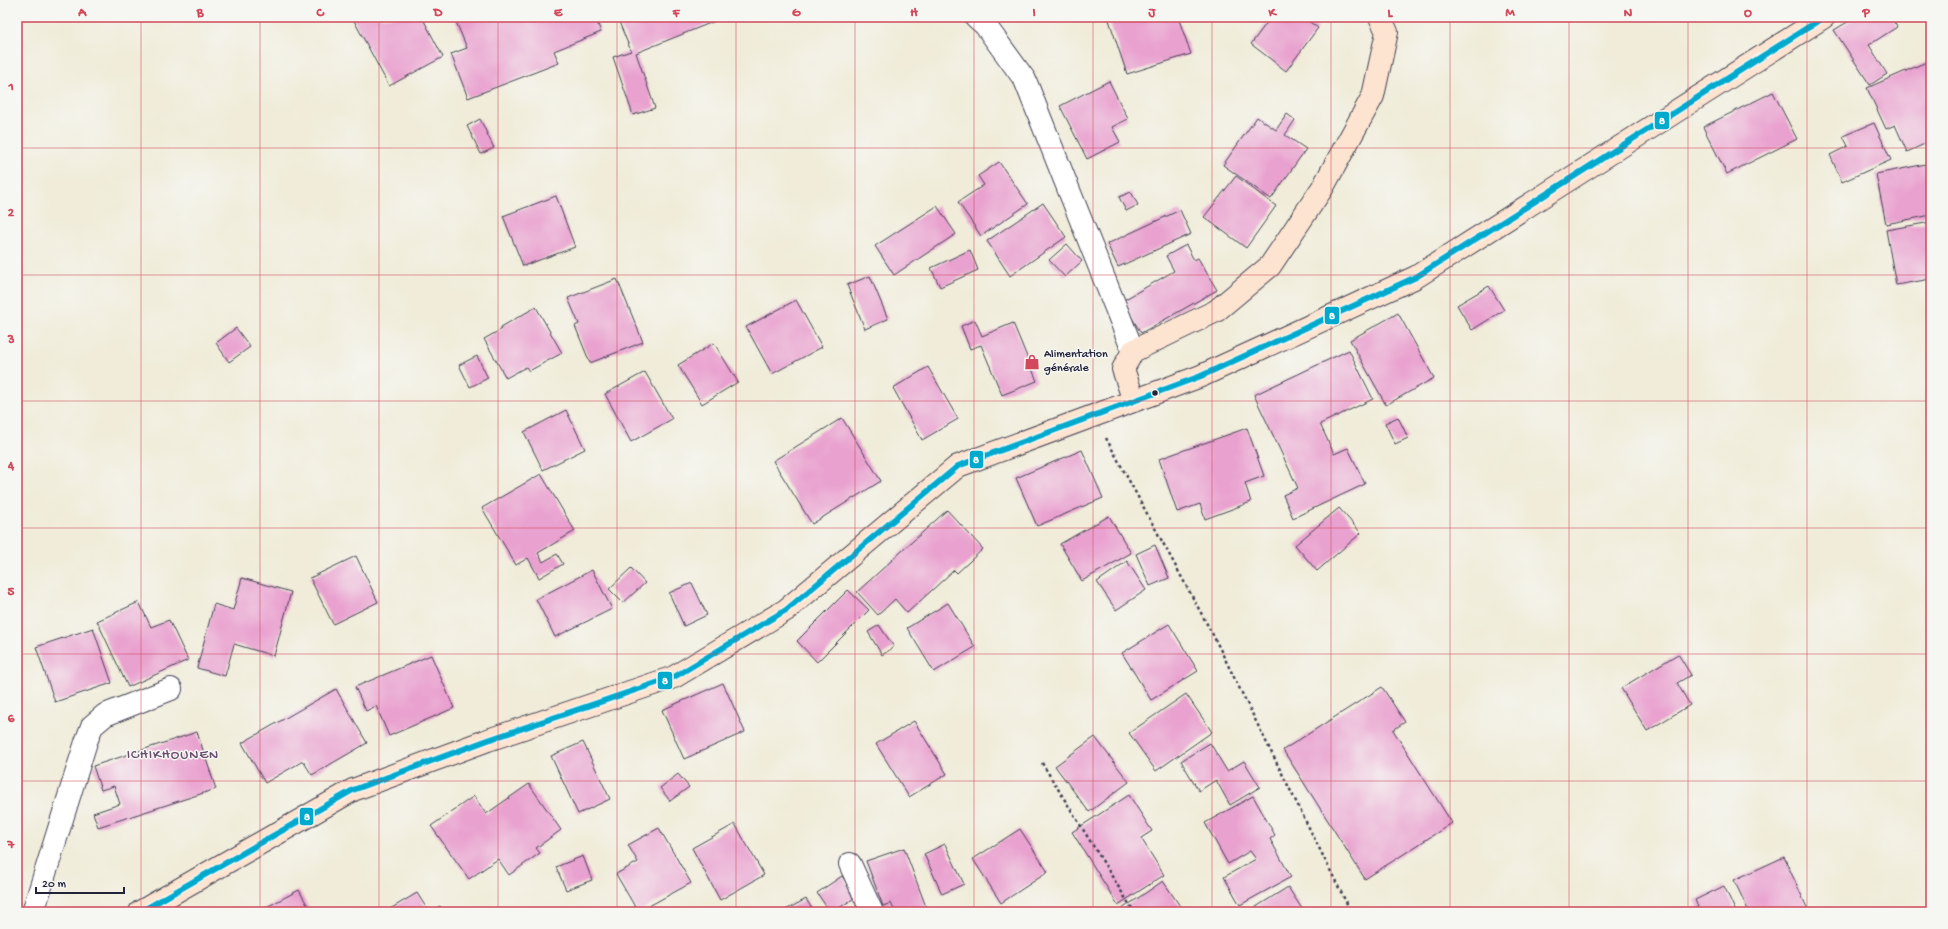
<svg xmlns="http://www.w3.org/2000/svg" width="1948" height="929" viewBox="0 0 1948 929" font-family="'Gochi Hand',sans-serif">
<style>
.building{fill:#e9a1cf}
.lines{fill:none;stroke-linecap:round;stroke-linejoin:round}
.street-casing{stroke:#414053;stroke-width:24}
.secondary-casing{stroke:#414053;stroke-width:24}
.path{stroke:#414053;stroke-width:2.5;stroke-dasharray:3 3;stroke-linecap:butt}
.street{stroke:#fff;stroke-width:22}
.secondary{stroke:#fde4d0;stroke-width:22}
.bus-1-casing{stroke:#f6f6f2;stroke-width:9}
.bus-1{stroke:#00a9ce;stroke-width:6}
.grid{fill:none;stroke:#d1495b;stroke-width:1;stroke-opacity:0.55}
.bus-dot{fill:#22223b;stroke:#f6f6f2;stroke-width:1.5}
.labels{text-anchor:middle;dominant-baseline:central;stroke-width:3;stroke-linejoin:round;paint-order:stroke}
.poi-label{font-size:12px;fill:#22223b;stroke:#f6f6f2;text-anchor:start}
.quarter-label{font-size:14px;letter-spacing:1px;fill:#684e6f;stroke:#f6f6f2}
.line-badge{stroke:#f6f6f2;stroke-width:1.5}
.badge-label{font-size:11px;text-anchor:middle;font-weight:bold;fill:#fff}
.neatline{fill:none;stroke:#d1495b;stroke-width:1.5}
.grid-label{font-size:13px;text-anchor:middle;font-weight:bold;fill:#d1495b}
</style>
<rect width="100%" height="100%" fill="#f6f6f2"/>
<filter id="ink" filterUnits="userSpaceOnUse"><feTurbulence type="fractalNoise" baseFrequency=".025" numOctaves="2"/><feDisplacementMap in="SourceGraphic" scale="8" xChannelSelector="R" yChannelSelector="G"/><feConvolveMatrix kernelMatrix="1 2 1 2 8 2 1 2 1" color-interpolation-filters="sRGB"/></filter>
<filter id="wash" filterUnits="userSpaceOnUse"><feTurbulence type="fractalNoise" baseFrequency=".012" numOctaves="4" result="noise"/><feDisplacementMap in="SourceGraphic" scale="16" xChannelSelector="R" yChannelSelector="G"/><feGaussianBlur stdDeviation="0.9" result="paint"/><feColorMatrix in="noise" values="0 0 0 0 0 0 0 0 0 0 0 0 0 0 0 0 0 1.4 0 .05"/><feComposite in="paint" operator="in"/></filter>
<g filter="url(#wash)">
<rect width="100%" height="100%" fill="#f0ecd9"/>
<g id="blocks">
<path class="building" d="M352 17H422L443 57 389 86Z
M454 17H595L601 32 554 51 559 63 468 98 451 54 467 48Z
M617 17H725L636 53 655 108 633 115 613 57 631 51Z
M1108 17H1178L1191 54 1127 74Z
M1271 17H1303L1318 28 1286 71 1251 44Z
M1856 17H1891L1897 27 1869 45 1887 74 1870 85 1834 30Z
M1931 60V141L1907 152 1895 125 1886 129 1867 88Z
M1109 81 1128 119 1112 127 1120 142 1087 159 1060 106Z
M1773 92 1797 139 1727 174 1703 127Z
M1287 114 1295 120 1285 135 1306 149 1271 199 1223 165 1257 117 1276 130Z
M480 119 494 148 481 154 467 126Z
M1874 123 1891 160 1842 182 1830 155 1848 146 1843 136Z
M999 162 1028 204 981 236 958 202 984 185 978 176Z
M1926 164 1931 188V215L1886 224 1876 174Z
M1236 176 1276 206 1246 248 1204 217Z
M1131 192 1138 205 1126 211 1119 197Z
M556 196 575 247 523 266 503 216Z
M1043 203 1066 237 1010 276 987 241Z
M937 206 956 234 894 275 875 246Z
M1180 210 1191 234 1118 267 1107 244Z
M1931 222V279L1896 285 1886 230Z
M1067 244 1082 261 1065 277 1049 260Z
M1186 245 1194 260 1198 258 1217 290 1141 333 1122 301 1174 271 1166 256Z
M970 250 978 270 940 287 931 268Z
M870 276 888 319 865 329 847 285Z
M617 279 643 342 590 363 575 326 579 324 568 298Z
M1489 286 1504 310 1472 330 1457 305Z
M796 300 822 347 772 374 746 327Z
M536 307 562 353 529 371 526 367 506 378 484 339 502 329 501 327Z
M1398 313 1434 378 1386 405 1350 340Z
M975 320 982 336 1013 323 1037 381 1002 395 981 345 970 349 961 326Z
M236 328 250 347 229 362 216 343Z
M714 343 738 382 702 404 678 365Z
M1349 350 1373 399 1320 424 1334 454 1348 448 1365 484 1293 518 1283 495 1298 488 1254 395Z
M477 356 488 378 470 387 459 365Z
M928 367 958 419 922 440 893 388Z
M645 372 672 419 631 442 605 394Z
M566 410 585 449 543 470 524 432Z
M1398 417 1408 438 1395 444 1385 423Z
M842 418 881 481 812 524 773 461Z
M1247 428 1264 476 1245 483 1251 502 1205 519 1200 504 1177 512 1159 459Z
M1082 450 1103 498 1037 526 1016 478Z
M541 474 575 531 538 553 543 562 557 554 563 564 539 578 528 558 516 565 482 508Z
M1339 508 1361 533 1317 571 1295 545Z
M947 510 983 549 957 573 954 570 907 613 895 599 878 615 857 592Z
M1109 516 1131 553 1082 581 1060 544Z
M1155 545 1169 578 1150 586 1136 554Z
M356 556 378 602 333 624 310 578Z
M1127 561 1146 590 1116 610 1097 582Z
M631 568 645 583 623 603 609 589Z
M592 570 612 609 555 637 536 599Z
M242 578 291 592 274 656 234 644 225 676 197 668 214 604 233 610Z
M692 583 707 615 684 626 669 593Z
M848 590 869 610 817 662 797 641Z
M139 602 151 627 169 620 188 660 128 687 97 621Z
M948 603 975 647 934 672 907 628Z
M1169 624 1198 671 1151 700 1122 653Z
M879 625 894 647 882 655 868 632Z
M93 628 112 683 55 702 36 647Z
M1678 654 1691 675 1677 683 1690 705 1647 731 1621 688Z
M431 655 454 708 389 736 376 706 366 711 355 687Z
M723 683 745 732 684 759 662 710Z
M1382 687 1405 722 1393 730 1452 823 1365 879 1283 750Z
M336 689 367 743 312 775 303 761 265 783 242 743Z
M1186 694 1212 732 1156 771 1129 733Z
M914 721 947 774 909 797 876 744Z
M197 732 216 789 98 827 93 813 120 804 114 786 101 790 93 766Z
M1095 737 1129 782 1089 812 1055 766Z
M583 742 610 799 578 814 551 756Z
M1210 743 1227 771 1244 761 1260 787 1230 805 1216 780 1199 791 1181 761Z
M678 774 689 787 670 801 660 788Z
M529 784 561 830 536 848 540 853 509 875 498 859 469 879 431 826 474 796 486 814Z
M1129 795 1152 831 1141 838 1164 875 1118 905 1072 832Z
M1253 796 1275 835 1270 839 1291 877 1240 905 1224 877 1256 859 1250 851 1228 864 1205 823Z
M735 824 764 875 720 900 692 848Z
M659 828 691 883 638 912 616 874 638 862 628 845Z
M1020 829 1048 872 1001 903 973 859Z
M945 844 964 884 942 894 924 854Z
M904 848 928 912H895L891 903 883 906 866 861Z
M583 856 592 880 566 890 556 867Z
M1784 857 1809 912H1749L1734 880Z
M842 876 856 897 833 912H830L817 893Z
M1163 881 1184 912H1120L1119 911Z
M1724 886 1736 912H1688L1698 907 1695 900Z
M1288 887 1304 912H1248Z
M299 890 311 912H262L261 910Z
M417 893 429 912H385Z
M806 899 814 912H782Z
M440 906 444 912H430Z"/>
</g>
</g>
<g filter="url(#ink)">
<use href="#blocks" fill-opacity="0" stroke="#414053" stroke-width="1"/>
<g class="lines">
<defs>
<path id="street" d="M976 17 985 25 1025 80 1133 351
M850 864 872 912
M33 912 86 742 92 726 105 715 171 689"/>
<path id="secondary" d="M1134 401 1123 369 1133 351 1216 311 1270 266 1323 187 1373 96 1387 32 1380 17
M140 912 353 790 488 740 674 677 786 610 958 466 1201 376 1416 277 1824 17"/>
</defs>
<use href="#street" class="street-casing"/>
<use href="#secondary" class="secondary-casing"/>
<path class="path" d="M1106 438 1213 635 1351 912
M1042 763 1134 912"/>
<use href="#street" class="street"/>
<use href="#secondary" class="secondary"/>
<defs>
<path id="bus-1" d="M140 912 353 790 488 740 674 677 786 610 958 466 1201 376 1416 277 1824 17"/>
</defs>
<use href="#bus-1" class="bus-1-casing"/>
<use href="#bus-1" class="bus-1"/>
</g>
</g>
<path class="grid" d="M141 17V912M260 17V912M379 17V912M498 17V912M617 17V912M736 17V912M855 17V912M974 17V912M1093 17V912M1212 17V912M1331 17V912M1450 17V912M1569 17V912M1688 17V912M1807 17V912M17 148H1931M17 275H1931M17 401H1931M17 528H1931M17 654H1931M17 781H1931"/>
<defs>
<symbol id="shop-bare" viewBox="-9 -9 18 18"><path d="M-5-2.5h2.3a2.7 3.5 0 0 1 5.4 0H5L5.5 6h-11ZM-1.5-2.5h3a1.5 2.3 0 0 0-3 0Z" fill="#d1495b" stroke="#f6f6f2" stroke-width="2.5" paint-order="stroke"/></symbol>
</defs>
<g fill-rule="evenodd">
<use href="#shop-bare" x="1021" y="351" width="22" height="22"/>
</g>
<circle class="bus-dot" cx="1155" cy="393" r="3.5"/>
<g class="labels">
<g class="poi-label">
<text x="1044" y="355">Alimentation<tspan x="1044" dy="14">générale</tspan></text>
</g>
<g class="quarter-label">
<text x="173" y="755">ICHIKHOUNEN</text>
</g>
</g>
<g class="line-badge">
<rect x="1654" y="111" width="16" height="19" rx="4" fill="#00a9ce"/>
<rect x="1324" y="306" width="16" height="19" rx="4" fill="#00a9ce"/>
<rect x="969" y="450" width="15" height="19" rx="4" fill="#00a9ce"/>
<rect x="657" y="671" width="16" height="19" rx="4" fill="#00a9ce"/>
<rect x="299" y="807" width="15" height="19" rx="4" fill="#00a9ce"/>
</g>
<g class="badge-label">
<text x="1662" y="124">8</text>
<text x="1332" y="319">8</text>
<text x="976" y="463">8</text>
<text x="665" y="684">8</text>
<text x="307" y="820">8</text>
</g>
<rect width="1948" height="929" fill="none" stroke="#f6f6f2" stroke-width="44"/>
<path d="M36 887v6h88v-6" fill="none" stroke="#22223b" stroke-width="2"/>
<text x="42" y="887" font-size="12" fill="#22223b" stroke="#f6f6f2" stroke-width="3" paint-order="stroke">20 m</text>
<rect x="22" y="22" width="1904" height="885" class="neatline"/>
<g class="grid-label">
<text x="82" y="16">A</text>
<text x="200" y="16">B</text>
<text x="320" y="16">C</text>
<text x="438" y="16">D</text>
<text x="558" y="16">E</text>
<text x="676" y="16">F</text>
<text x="796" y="16">G</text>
<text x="914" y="16">H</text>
<text x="1034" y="16">I</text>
<text x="1152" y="16">J</text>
<text x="1272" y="16">K</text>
<text x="1390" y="16">L</text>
<text x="1510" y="16">M</text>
<text x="1628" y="16">N</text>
<text x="1748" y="16">O</text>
<text x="1866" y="16">P</text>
<text x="11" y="90">1</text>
<text x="11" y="216">2</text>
<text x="11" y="343">3</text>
<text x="11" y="469">4</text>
<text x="11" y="595">5</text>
<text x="11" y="722">6</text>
<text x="11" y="848">7</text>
</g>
</svg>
